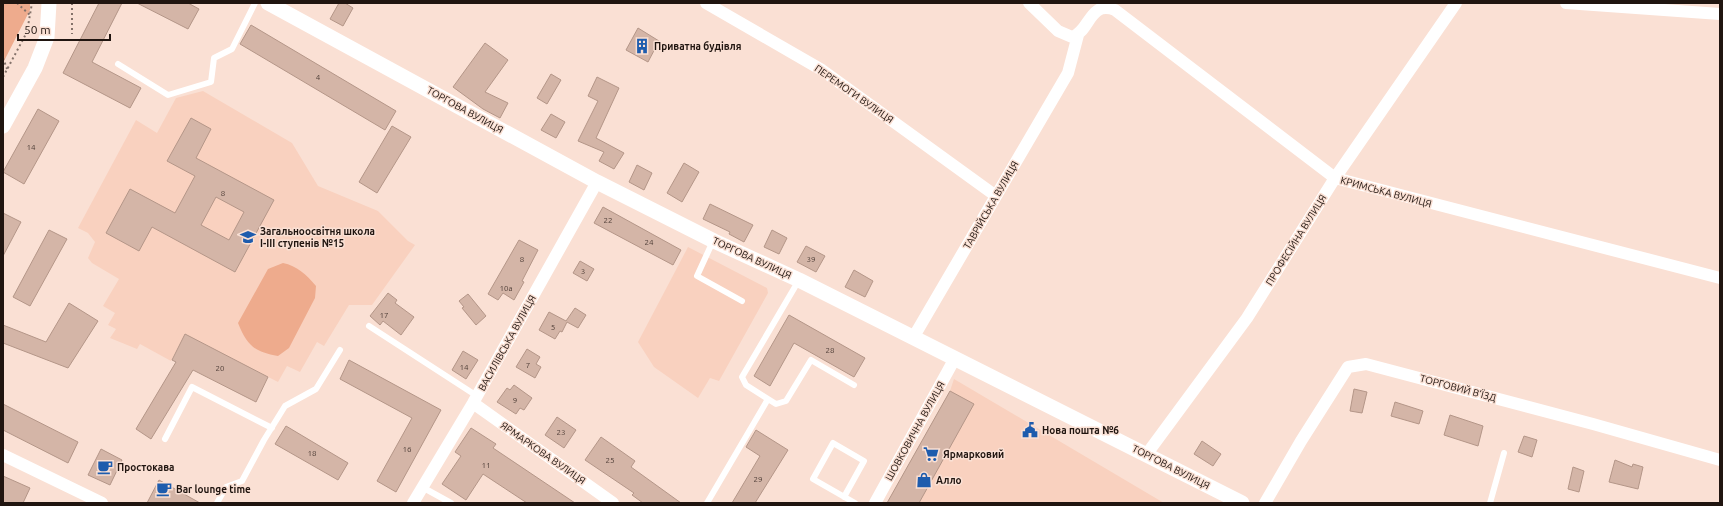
<svg xmlns="http://www.w3.org/2000/svg" width="1723" height="506" viewBox="0 0 1723 506" font-family="Ubuntu,sans-serif">
<style>
.built{fill:#f9d1bf}
.green{fill:#eeab8d}
.building{fill:#d4b5a7;stroke:#b49688;fill-rule:evenodd}
.lines{fill:none;stroke-linecap:round;stroke-linejoin:round}
.path{stroke:#84726a;stroke-width:2;stroke-dasharray:2 3;stroke-linecap:butt}
.service{stroke:#fff;stroke-width:6}
.minor{stroke:#fff;stroke-width:12}
.tertiary{stroke:#fff;stroke-width:15}
.labels{text-anchor:middle;dominant-baseline:central;stroke-width:3;stroke-linejoin:round;paint-order:stroke}
.number-label{font-size:8px;fill:#4d3d36}
.poi-label{font-size:10px;font-weight:bold;fill:#201510;stroke:#fae0d4;text-anchor:start}
.street-label{font-size:10px;fill:#201510;stroke:#fae0d4}
</style>
<rect width="100%" height="100%" fill="#fae0d4"/>
<path class="built" d="M203 91 292 143 318 186 378 211 408 241 415 245 372 305H349L324 346 317 342 300 372 287 366 278 382 185 335 171 361 140 344 137 349 110 338 116 329 108 325 115 313 103 306 119 279 92 263 88 258 95 242 88 233 78 228 136 120 157 133 176 98Z
M688 247 767 288 768 293 719 381 710 378 698 398 654 367 638 342Z
M954 379 1164 503H887L950 391Z"/>
<path class="green" d="M3 3H30V10L3 63Z
M283 263C297 266 306 274 316 286L315 298 289 348 278 356C254 352 247 345 238 323L268 269Z"/>
<path class="building" d="M99 3H122L92 62 141 88 130 108 63 73Z
M137 3H188L199 9 188 29Z
M339 3H345L353 8 343 26 330 19Z
M251 25 396 111 385 130 240 44Z
M638 28 659 41 648 62 626 50Z
M485 43 508 60 485 92 508 103 500 118 483 109 453 87Z
M551 74 561 80 547 104 537 98Z
M597 77 619 88 596 138 624 153 614 169 599 161 604 152 578 141 598 101 588 96Z
M38 109 59 121 24 184 3 172Z
M551 114 565 122 556 138 541 130Z
M191 118 211 129 196 158 274 200 235 272 152 227 139 251 106 233 130 189 175 213 195 176 167 161ZM216 197 244 212 229 240 201 225Z
M392 126 411 137 377 193 359 182Z
M684 163 699 172 682 202 667 193Z
M637 165 652 173 644 190 629 182Z
M710 204 753 225 744 242 729 234 730 232 703 219Z
M603 207 681 250 673 265 594 223Z
M3 213 21 222 3 256Z
M49 230 67 239 30 306 13 297Z
M772 230 787 238 779 254 764 247Z
M519 240 538 250 522 281 524 282 514 300 503 293 498 300 488 294Z
M806 246 825 256 816 272 797 262Z
M580 261 594 269 587 281 573 273Z
M854 270 873 281 865 297 845 287Z
M388 293 397 300 395 303 414 317 401 335 383 321 380 325 370 316Z
M468 294 486 316 476 325 462 308 464 307 459 301Z
M69 303 98 321 68 368 3 343V325L46 342Z
M575 308 586 315 578 328 567 322 562 332 560 331 555 339 539 330 549 312 566 321Z
M789 315 865 358 854 377 794 343 770 386 754 376Z
M185 334 268 377 256 402 193 370 151 439 136 429 176 362 172 360Z
M527 349 540 357 536 364 541 367 535 378 516 367Z
M463 351 478 360 466 379 452 370Z
M349 360 441 410 396 492 377 481 412 418 340 379Z
M514 385 532 398 524 410 520 408 516 414 497 402 507 388 510 390Z
M1354 389 1367 392 1362 413 1350 411Z
M950 391 974 404 919 503H887Z
M1395 402 1423 411 1419 424 1391 416Z
M3 404 78 442 68 463 3 430Z
M1450 415 1483 426 1478 446 1444 435Z
M557 417 576 430 564 448 545 435Z
M286 426 348 463 338 480 275 444Z
M471 428 496 444 493 448 575 503H527L483 474 466 500 442 484 461 456 455 452Z
M756 430 788 450 755 503H732L760 456 746 447Z
M1524 436 1537 440 1532 457 1518 452Z
M601 437 635 461 631 467 681 503H643L632 495 634 493 585 460Z
M1202 441 1221 454 1213 466 1194 454Z
M101 449 122 460 110 485 88 475Z
M1615 460 1632 467 1633 464 1643 467 1638 489 1609 482Z
M1573 467 1584 471 1579 492 1568 489Z
M3 476 30 488 23 503H3Z
M159 480 200 503H147Z"/>
<g class="lines">
<path class="path" d="M17 3 31 16
M72 3V34
M3 58 7 69
M3 77 27 32 32 3"/>
<path class="service" d="M118 64 168 95 211 82 214 58 232 49 255 3
M713 241 697 276 742 301
M369 326 477 396
M768 399 776 404 786 401 811 360 854 385
M165 439 192 387 272 428
M422 487 451 503
M844 497 864 461 833 443 813 479 855 503
M217 503 226 487 242 481 264 440 285 406 316 389 340 350
M707 503 768 399 746 385 742 377 799 280
M1490 503 1504 453"/>
<path class="minor" d="M706 3 822 70 996 196
M1029 3 1058 31 1072 37C1090 32 1089 0 1115 10L1335 178 1720 278
M1566 3 1720 14
M913 338 1068 73 1078 35
M473 403 613 503
M3 455 102 503
M1146 455 1247 318 1335 178 1456 3
M413 503 473 403 597 182
M875 503 954 360
M1265 503 1301 441 1348 367 1366 364 1593 424 1720 460"/>
<path class="tertiary" d="M268 3 597 182 714 241 799 280 1242 503
M3 126 35 68 47 37 49 3"/>
</g>
<defs>
<symbol id="building-bare" viewBox="-9 -9 18 18"><path d="M-4-6H4V6H1V3H-1V6H-4ZM-2.5-4.3h1.7v1.8h-1.7ZM.8-4.3h1.7v1.8H.8ZM-2.5-1h1.7V.8h-1.7ZM.8-1h1.7V.8H.8Z" fill="#1e5cad" stroke="#fae0d4" stroke-width="2.5" paint-order="stroke"/></symbol>
<symbol id="school-bare" viewBox="-9 -9 18 18"><path d="M0-5L7-2L0 1L-7-2ZM-4 1L0 2.5L4 1V4Q0 6-4 4Z" fill="#1e5cad" stroke="#fae0d4" stroke-width="2.5" paint-order="stroke"/></symbol>
<symbol id="civic-bare" viewBox="-9 -9 18 18"><path d="M-.6-6.5H3V-4.5H.6V-3L4-1V1h2V6H-6V1h2V-1L-.6-3ZM-1.2 2.5V6h2.4V2.5Z" fill="#1e5cad" stroke="#fae0d4" stroke-width="2.5" paint-order="stroke"/></symbol>
<symbol id="supermarket-bare" viewBox="-9 -9 18 18"><path d="M-6-5.5h2.5l.6 2H6L4.5 2H-2.5L-4.4-4H-6ZM-1.5 3.2a1.3 1.3 0 1 0 .1 0ZM3 3.2a1.3 1.3 0 1 0 .1 0Z" fill="#1e5cad" stroke="#fae0d4" stroke-width="2.5" paint-order="stroke"/></symbol>
<symbol id="cafe-bare" viewBox="-9 -9 18 18"><path d="M-5.5-4.5H6V0H3Q3 3.5 0 3.5H-2.5Q-5.5 3.5-5.5 0ZM3-3.2v2h1.7v-2ZM-6 4.5H4V6H-6Z" fill="#1e5cad" stroke="#fae0d4" stroke-width="2.5" paint-order="stroke"/></symbol>
<symbol id="shop-bare" viewBox="-9 -9 18 18"><path d="M-5-2.5h2.3a2.7 3.5 0 0 1 5.4 0H5L5.5 6h-11ZM-1.5-2.5h3a1.5 2.3 0 0 0-3 0Z" fill="#1e5cad" stroke="#fae0d4" stroke-width="2.5" paint-order="stroke"/></symbol>
</defs>
<g fill-rule="evenodd">
<use href="#building-bare" x="631" y="35" width="22" height="22"/>
<use href="#school-bare" x="237" y="226" width="22" height="22"/>
<use href="#civic-bare" x="1019" y="419" width="22" height="22"/>
<use href="#supermarket-bare" x="920" y="443" width="22" height="22"/>
<use href="#cafe-bare" x="94" y="456" width="22" height="22"/>
<use href="#shop-bare" x="913" y="469" width="22" height="22"/>
<use href="#cafe-bare" x="153" y="478" width="22" height="22"/>
</g>
<g class="labels">
<g class="number-label">
<text x="318" y="77">4</text>
<text x="31" y="147">14</text>
<text x="223" y="193">8</text>
<text x="608" y="220">22</text>
<text x="649" y="242">24</text>
<text x="522" y="259">8</text>
<text x="811" y="259">39</text>
<text x="583" y="271">3</text>
<text x="506" y="288">10а</text>
<text x="384" y="315">17</text>
<text x="553" y="327">5</text>
<text x="830" y="350">28</text>
<text x="528" y="365">7</text>
<text x="464" y="367">14</text>
<text x="220" y="368">20</text>
<text x="515" y="400">9</text>
<text x="561" y="432">23</text>
<text x="407" y="449">16</text>
<text x="312" y="453">18</text>
<text x="610" y="460">25</text>
<text x="486" y="465">11</text>
<text x="758" y="479">29</text>
</g>
<g class="poi-label">
<text x="654" y="46">Приватна будівля</text>
<text x="260" y="231">Загальноосвітня школа<tspan x="260" dy="12">І-ІІІ ступенів №15</tspan></text>
<text x="1042" y="430">Нова пошта №6</text>
<text x="943" y="454">Ярмарковий</text>
<text x="117" y="467">Простокава</text>
<text x="936" y="480">Алло</text>
<text x="176" y="489">Bar lounge time</text>
</g>
<g class="street-label">
<text transform="translate(854 94) rotate(35)">ПЕРЕМОГИ ВУЛИЦЯ</text>
<text transform="translate(465 110) rotate(29)">ТОРГОВА ВУЛИЦЯ</text>
<text transform="translate(1386 192) rotate(15)">КРИМСЬКА ВУЛИЦЯ</text>
<text transform="translate(991 205) rotate(-60)">ТАВРІЙСЬКА ВУЛИЦЯ</text>
<text transform="translate(1296 240) rotate(-58)">ПРОФЕСІЙНА ВУЛИЦЯ</text>
<text transform="translate(752 258) rotate(25)">ТОРГОВА ВУЛИЦЯ</text>
<text transform="translate(507 343) rotate(-61)">ВАСИЛІВСЬКА ВУЛИЦЯ</text>
<text transform="translate(1458 388) rotate(15)">ТОРГОВИЙ В’ЇЗД</text>
<text transform="translate(915 431) rotate(-61)">ШОВКОВИЧНА ВУЛИЦЯ</text>
<text transform="translate(543 453) rotate(35)">ЯРМАРКОВА ВУЛИЦЯ</text>
<text transform="translate(1171 467) rotate(27)">ТОРГОВА ВУЛИЦЯ</text>
</g>
</g>
<rect width="1723" height="506" fill="none" stroke="#201510" stroke-width="8"/>
<path d="M18 34v6h92v-6" fill="none" stroke="#201510" stroke-width="2"/>
<text x="24" y="34" font-size="12" fill="#201510" stroke="#fae0d4" stroke-width="3" paint-order="stroke">50 m</text>
</svg>
